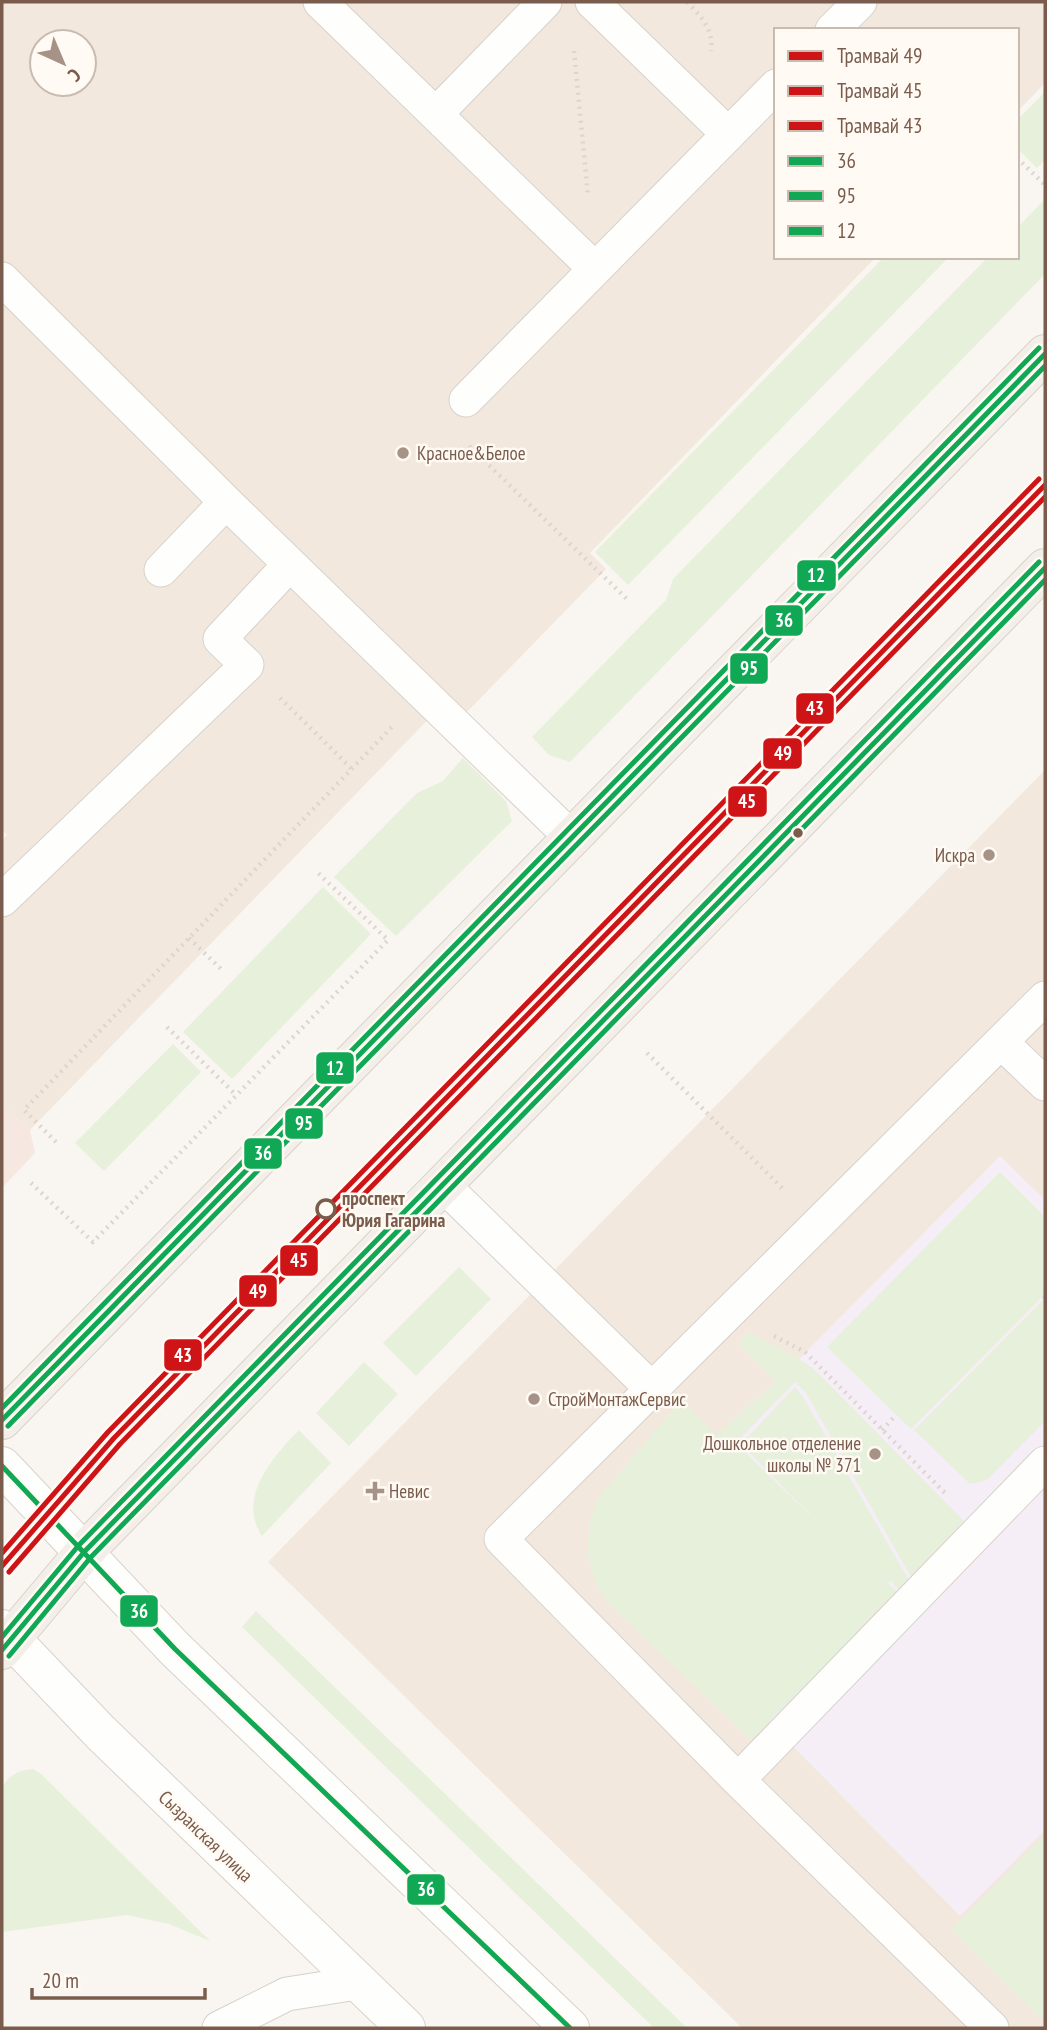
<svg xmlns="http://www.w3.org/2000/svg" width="1047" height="2030" viewBox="0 0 1047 2030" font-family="'PT Sans Narrow',sans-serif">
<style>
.residential{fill:#f2e8de;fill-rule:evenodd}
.commercial{fill:#f6e8e1}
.education{fill:#f6eef6}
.green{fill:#e7f0db}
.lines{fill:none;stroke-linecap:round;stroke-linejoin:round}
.lane-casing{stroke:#d7d1cb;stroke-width:35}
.secondary-casing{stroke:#d9d2cb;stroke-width:40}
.primary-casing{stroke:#dad1cc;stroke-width:40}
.path{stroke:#dcd5d0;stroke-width:4.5;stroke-dasharray:2 5;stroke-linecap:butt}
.lane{stroke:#fefefd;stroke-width:33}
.secondary{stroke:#fefefd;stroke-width:38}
.primary{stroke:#f3eee8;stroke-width:38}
.bus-1-casing{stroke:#fffaf3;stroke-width:10}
.bus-2-casing{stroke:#fffaf3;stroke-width:10}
.bus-3-casing{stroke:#fffaf3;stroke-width:10}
.bus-1{stroke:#10a855;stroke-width:5}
.bus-2{stroke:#10a855;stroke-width:5}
.bus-3{stroke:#10a855;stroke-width:5}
.tram-1-casing{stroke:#fffaf3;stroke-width:10}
.tram-2-casing{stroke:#fffaf3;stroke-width:10}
.tram-3-casing{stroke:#fffaf3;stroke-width:10}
.tram-1{stroke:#ce1417;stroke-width:5}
.tram-2{stroke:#ce1417;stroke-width:5}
.tram-3{stroke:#ce1417;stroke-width:5}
.poi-dot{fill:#a69286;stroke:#fffaf3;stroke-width:2.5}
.bus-dot{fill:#7a5c4d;stroke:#fffaf3;stroke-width:2.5}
.stop-dot{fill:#fffaf3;stroke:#7a5c4d;stroke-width:3.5}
.labels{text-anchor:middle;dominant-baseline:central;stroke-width:5;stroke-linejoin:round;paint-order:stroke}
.poi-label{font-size:19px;fill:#7a5c4d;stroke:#fffaf3;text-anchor:start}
.stop-label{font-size:19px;font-weight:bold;fill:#7a5c4d;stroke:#fffaf3;text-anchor:start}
.street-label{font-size:19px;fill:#7a5c4d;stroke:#fffaf3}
.line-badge{stroke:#fffaf3;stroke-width:2.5}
.badge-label{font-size:19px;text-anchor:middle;font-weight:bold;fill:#fff}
</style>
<rect width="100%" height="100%" fill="#f9f5f0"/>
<path class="residential" d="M2 2H1045V83L1017 112V30H776V257H876L590 553 606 569 464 715 447 700 30 1130 2 1103V840L7 835 2 830ZM42 42H84V84H42Z
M1045 770V2028H742L268 1562Z"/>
<path class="commercial" d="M2 1103 30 1130 35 1153 2 1188Z"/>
<path class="education" d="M1000 1156 1045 1200V1830L960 1916 605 1555Z"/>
<path class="green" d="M1045 92V160L1037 168 1017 148V120Z
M1045 199V274L570 762 549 755 532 737 666 600 673 579 988 257H1017V228Z
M884 257H949L628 585 595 552Z
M463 758 506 801 512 821 396 936 334 877 417 793 443 781Z
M323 887 371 934 232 1079 183 1032Z
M173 1044 201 1072 104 1171 75 1143Z
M1000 1172 1045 1217V1294L911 1429 827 1347Z
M459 1267 491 1299 416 1376 383 1343Z
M1045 1298V1421L987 1480 970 1484 914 1430Z
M748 1332 798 1358 816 1371 964 1521 911 1577 806 1393 795 1382 736 1443 828 1533 741 1444 795 1387 802 1395 910 1582 900 1591 891 1581 882 1585 888 1583 897 1592 751 1740 606 1601 595 1581 588 1555 589 1526 597 1499 681 1401 717 1435 776 1381 739 1344Z
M364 1362 398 1394 349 1446 316 1413Z
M299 1430 331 1463 262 1536C236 1497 274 1456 299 1430Z
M256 1611 687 2028H654L242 1627Z
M33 1769 41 1774 210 1941 169 1924 127 1915 2 1932V1787C10 1775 18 1770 33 1769Z
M1045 1834V2020L1035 2013 951 1930Z"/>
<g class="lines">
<defs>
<path id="lane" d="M320 2 595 269
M592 2 728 134
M832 30 860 2
M436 114 545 2
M2 279 226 502 572 838
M466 400 776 86
M161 570 226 502
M2 900 247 665 220 639 290 564
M1001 1042 1045 1084
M443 1185 651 1388
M738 1780 1045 1463
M219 2028 287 1994 357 1983
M992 2028 738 1780 501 1539 1045 998"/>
<path id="secondary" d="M2 1466 175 1649 570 2028
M2 1629 100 1732 406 2028"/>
<path id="primary" d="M2 1420 1045 354
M2 1650 85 1551 1045 568"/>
</defs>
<use href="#lane" class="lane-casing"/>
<use href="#secondary" class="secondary-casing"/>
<use href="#primary" class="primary-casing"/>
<path class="path" d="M687 2C701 16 714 30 711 51
M574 51 588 196
M1017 158 1045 185
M469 446 629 601
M280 698 352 769
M189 938 222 970
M167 1027 236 1095
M647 1053 785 1191
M56 1142 24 1110 392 727
M31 1183 93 1242 388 940 317 872
M1043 1296 1045 1297
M774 1336 805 1352 947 1495
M882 1430 896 1415"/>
<use href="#lane" class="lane"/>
<use href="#secondary" class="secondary"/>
<use href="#primary" class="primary"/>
<defs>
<path id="bus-1" d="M2 1420 1045 354
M2 1466 175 1649 570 2028
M2 1650 85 1551 1045 568"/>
<path id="bus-2" d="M8 1426 1045 366
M9 1656 91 1557 1045 580"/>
<path id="bus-3" d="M2 1408 1039 348
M2 1637 79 1545 1039 562"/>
</defs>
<use href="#bus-1" class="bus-1-casing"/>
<use href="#bus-2" class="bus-2-casing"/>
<use href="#bus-3" class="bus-3-casing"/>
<use href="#bus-1" class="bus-1"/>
<use href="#bus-2" class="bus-2"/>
<use href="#bus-3" class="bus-3"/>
<defs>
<path id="tram-1" d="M2 1566 114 1438 1045 485"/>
<path id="tram-2" d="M9 1572 120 1444 1045 497"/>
<path id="tram-3" d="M2 1553 108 1432 1039 479"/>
</defs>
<use href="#tram-1" class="tram-1-casing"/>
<use href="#tram-2" class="tram-2-casing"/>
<use href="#tram-3" class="tram-3-casing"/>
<use href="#tram-1" class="tram-1"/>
<use href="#tram-2" class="tram-2"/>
<use href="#tram-3" class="tram-3"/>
</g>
<g class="poi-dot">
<circle cx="403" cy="453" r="7"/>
<circle cx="989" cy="855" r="7"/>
<circle cx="534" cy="1399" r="7"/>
<circle cx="875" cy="1454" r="7"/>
<path d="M371.5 1480.5h7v7h7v7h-7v7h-7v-7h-7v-7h7z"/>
</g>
<circle class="bus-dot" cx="798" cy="833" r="6"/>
<circle class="stop-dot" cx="326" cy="1209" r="9"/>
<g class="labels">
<g class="poi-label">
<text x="417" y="453">Красное&amp;Белое</text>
<text x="975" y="855" text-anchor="end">Искра</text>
<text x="548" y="1399">СтройМонтажСервис</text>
<text x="861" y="1443" text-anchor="end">Дошкольное отделение<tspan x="861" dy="22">школы № 371</tspan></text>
<text x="389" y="1491">Невис</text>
</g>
<g class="stop-label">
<text x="342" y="1198">проспект<tspan x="342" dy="22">Юрия Гагарина</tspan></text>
</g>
<g class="street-label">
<text transform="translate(206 1836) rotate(44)">Сызранская улица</text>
</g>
</g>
<g class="line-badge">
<rect x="796" y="559" width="41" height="33" rx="7" fill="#10a855"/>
<rect x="764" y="604" width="40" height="33" rx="7" fill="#10a855"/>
<rect x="729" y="652" width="40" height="33" rx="7" fill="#10a855"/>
<rect x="795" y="692" width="40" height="33" rx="7" fill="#ce1417"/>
<rect x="762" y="737" width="41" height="33" rx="7" fill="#ce1417"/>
<rect x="727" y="785" width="41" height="33" rx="7" fill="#ce1417"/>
<rect x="315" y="1051" width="40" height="34" rx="7" fill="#10a855"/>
<rect x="284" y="1107" width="40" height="33" rx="7" fill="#10a855"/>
<rect x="243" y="1137" width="40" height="33" rx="7" fill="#10a855"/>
<rect x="279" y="1244" width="40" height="33" rx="7" fill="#ce1417"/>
<rect x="238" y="1274" width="40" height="34" rx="7" fill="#ce1417"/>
<rect x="163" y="1338" width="40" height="34" rx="7" fill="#ce1417"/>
<rect x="119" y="1594" width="40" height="34" rx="7" fill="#10a855"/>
<rect x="406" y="1873" width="40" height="33" rx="7" fill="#10a855"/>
</g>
<g class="badge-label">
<text x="816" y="582">12</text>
<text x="784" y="627">36</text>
<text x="749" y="675">95</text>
<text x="815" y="715">43</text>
<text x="783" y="760">49</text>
<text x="747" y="808">45</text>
<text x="335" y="1075">12</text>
<text x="304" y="1130">95</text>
<text x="263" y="1160">36</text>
<text x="299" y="1267">45</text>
<text x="258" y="1298">49</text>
<text x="183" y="1362">43</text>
<text x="139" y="1618">36</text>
<text x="426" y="1896">36</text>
</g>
<rect width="1047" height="2030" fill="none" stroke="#7a5c4d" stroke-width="7"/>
<rect x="774" y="28" width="245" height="231" fill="#fffaf3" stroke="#cabbb1" stroke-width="2"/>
<rect x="788" y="51" width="35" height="10" fill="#ce1417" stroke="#cabbb1" stroke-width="2"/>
<text x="837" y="63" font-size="21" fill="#7a5c4d">Трамвай 49</text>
<rect x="788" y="86" width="35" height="10" fill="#ce1417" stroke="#cabbb1" stroke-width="2"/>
<text x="837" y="98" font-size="21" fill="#7a5c4d">Трамвай 45</text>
<rect x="788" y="121" width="35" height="10" fill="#ce1417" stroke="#cabbb1" stroke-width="2"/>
<text x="837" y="133" font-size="21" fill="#7a5c4d">Трамвай 43</text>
<rect x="788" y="156" width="35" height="10" fill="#10a855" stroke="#cabbb1" stroke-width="2"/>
<text x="837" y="168" font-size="21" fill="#7a5c4d">36</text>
<rect x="788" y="191" width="35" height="10" fill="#10a855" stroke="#cabbb1" stroke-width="2"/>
<text x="837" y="203" font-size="21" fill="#7a5c4d">95</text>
<rect x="788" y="226" width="35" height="10" fill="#10a855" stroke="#cabbb1" stroke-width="2"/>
<text x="837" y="238" font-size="21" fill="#7a5c4d">12</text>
<g transform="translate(63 63) rotate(136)"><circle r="33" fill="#fffaf3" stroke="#cabbb1" stroke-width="2"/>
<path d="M0-5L12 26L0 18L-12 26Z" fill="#a69286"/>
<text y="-10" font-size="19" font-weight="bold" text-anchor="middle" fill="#7a5c4d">С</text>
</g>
<path d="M32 1988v10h173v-10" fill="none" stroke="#7a5c4d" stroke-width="3.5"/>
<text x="42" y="1988" font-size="21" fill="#7a5c4d" stroke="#fffaf3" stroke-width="5" paint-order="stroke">20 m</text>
</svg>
